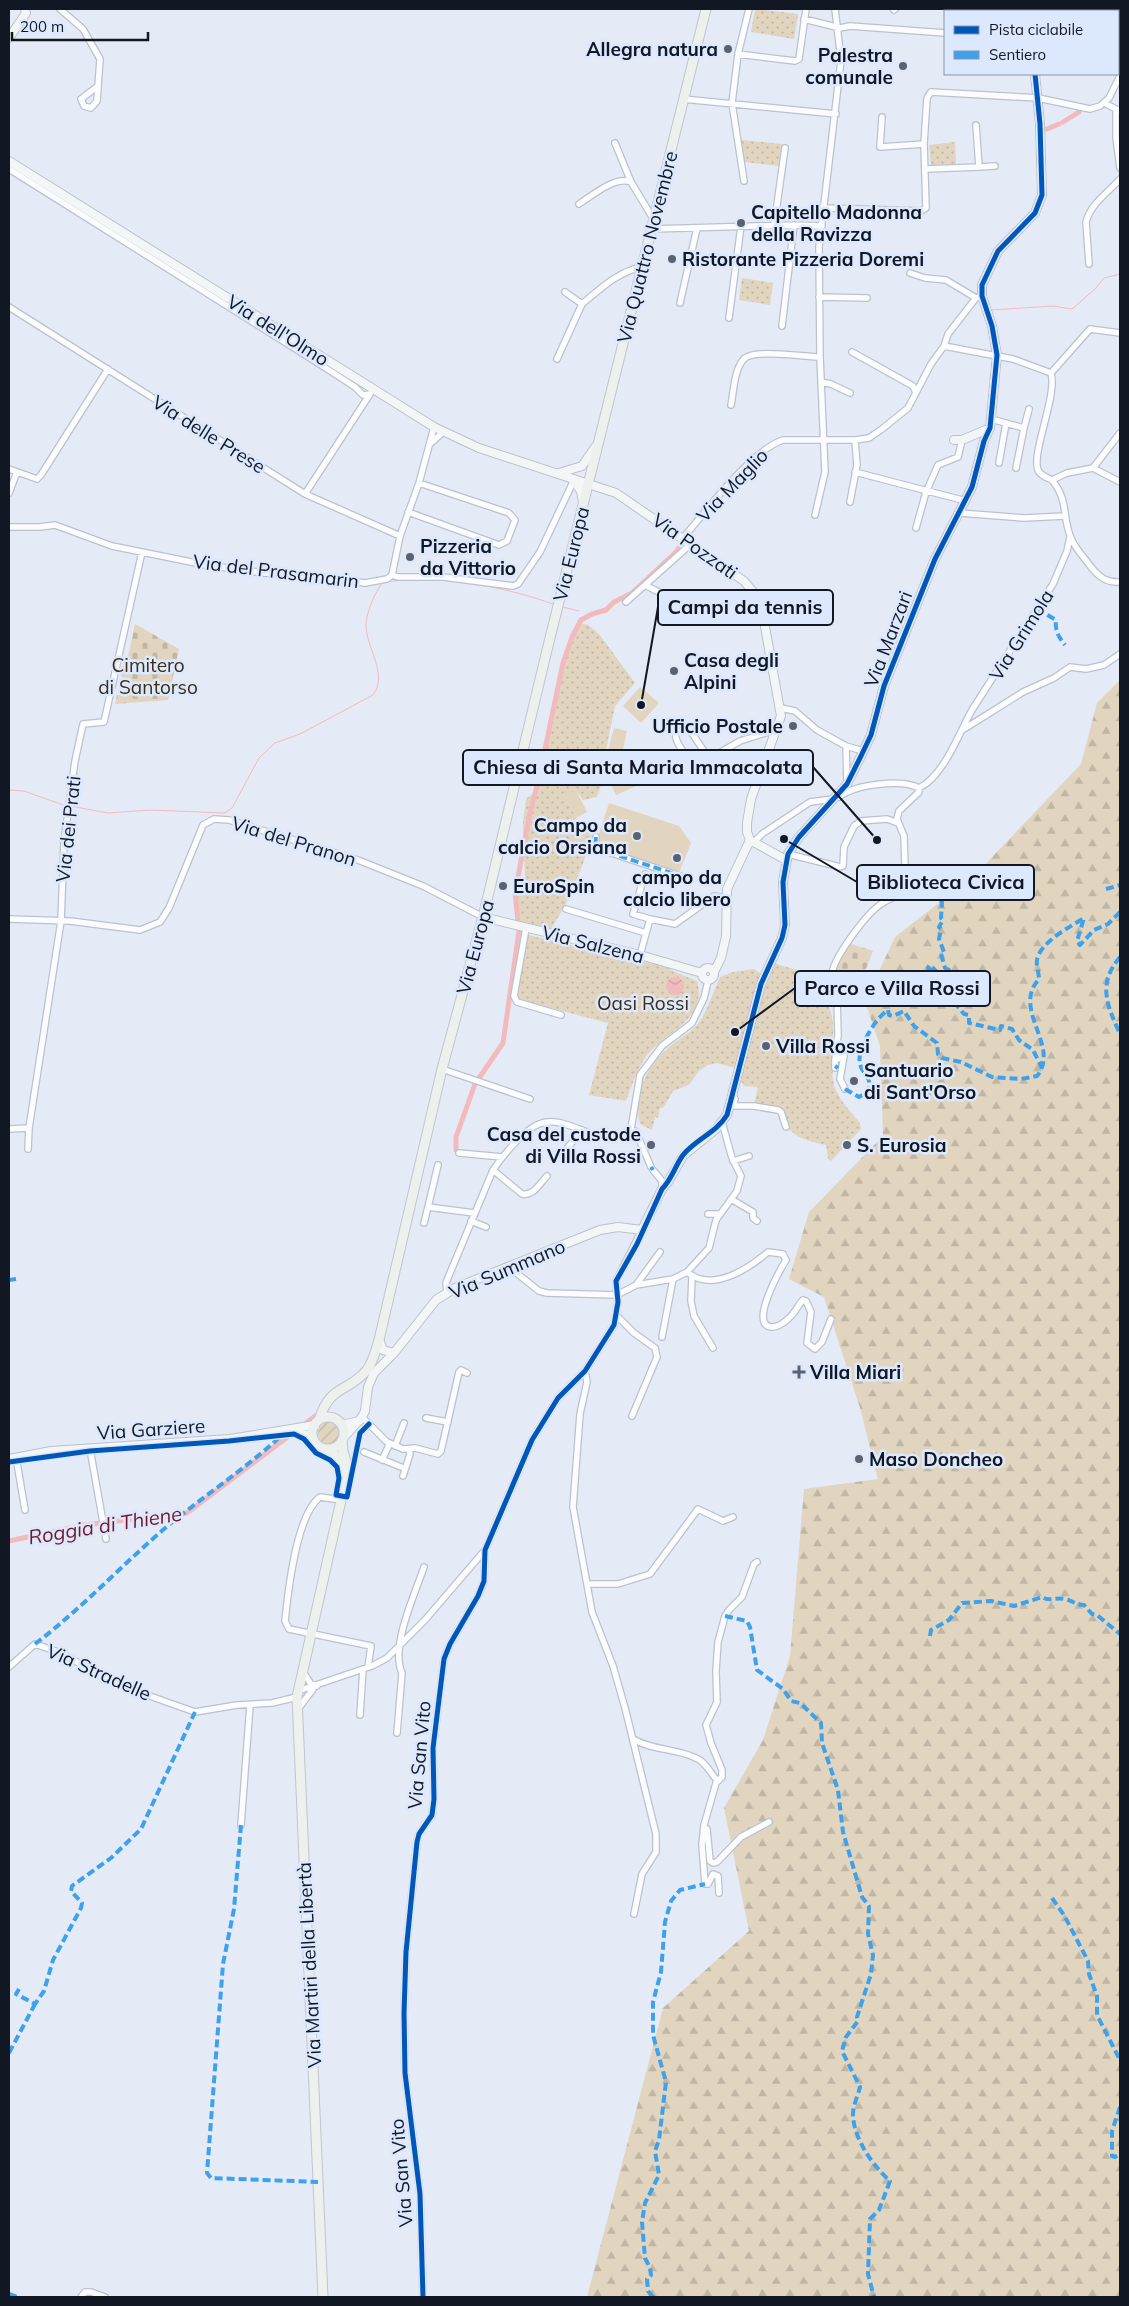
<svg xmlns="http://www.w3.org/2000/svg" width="1129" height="2306" viewBox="0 0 1129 2306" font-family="Mulish,sans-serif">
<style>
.forest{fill:url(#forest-firs)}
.cemetery{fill:url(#cemetery-stones)}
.park{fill:url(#park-dots)}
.garden{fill:url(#garden-furrows)}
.pitch{fill:#e1d5c0}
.water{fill:url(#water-waves)}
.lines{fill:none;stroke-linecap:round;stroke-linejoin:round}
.stream{stroke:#f3babd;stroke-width:1}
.canal{stroke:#f3babd;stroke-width:5}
.street-casing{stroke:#bbc1cd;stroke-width:8}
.secondary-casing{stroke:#bbc1cd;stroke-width:10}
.primary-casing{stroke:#c1c5cc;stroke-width:11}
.street{stroke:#fbfcfe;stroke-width:5.5}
.secondary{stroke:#f3f6f6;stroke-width:8}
.primary{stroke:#ecf1ee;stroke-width:9}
.quiet{stroke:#3da2eb;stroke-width:4;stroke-dasharray:8 4;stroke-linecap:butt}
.cycleway-casing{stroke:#dce8fe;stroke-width:8}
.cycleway{stroke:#0057b8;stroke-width:5}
.poi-dot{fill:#5b626e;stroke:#dce8fe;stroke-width:2}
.labels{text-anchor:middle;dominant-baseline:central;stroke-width:5;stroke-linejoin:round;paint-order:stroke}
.poi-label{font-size:19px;font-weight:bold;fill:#111824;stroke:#dce8fe;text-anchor:start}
.street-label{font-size:19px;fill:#111824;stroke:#dce8fe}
.park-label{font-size:19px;fill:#3e2e0f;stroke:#dce8fe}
.water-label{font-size:20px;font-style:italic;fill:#761621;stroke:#dce8fe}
.leader{fill:none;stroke:#111824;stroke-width:2}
.callout-dot{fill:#111824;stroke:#dce8fe;stroke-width:2}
.callout{fill:#dce8fe;stroke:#111824;stroke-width:2}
.callout-label{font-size:20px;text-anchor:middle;font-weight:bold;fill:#111824}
</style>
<defs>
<pattern id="forest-firs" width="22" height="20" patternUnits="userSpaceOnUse" patternTransform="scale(1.25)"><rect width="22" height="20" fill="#e1d5c0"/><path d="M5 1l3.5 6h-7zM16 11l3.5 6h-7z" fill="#c0b6a5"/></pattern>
<pattern id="cemetery-stones" width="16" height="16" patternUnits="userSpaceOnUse" patternTransform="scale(1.25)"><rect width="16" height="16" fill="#e1d5c0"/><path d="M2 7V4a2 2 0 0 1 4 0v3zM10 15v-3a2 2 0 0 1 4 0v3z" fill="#c0b6a5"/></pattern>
<pattern id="park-dots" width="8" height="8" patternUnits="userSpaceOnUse" patternTransform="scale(1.25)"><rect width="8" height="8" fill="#e1d5c0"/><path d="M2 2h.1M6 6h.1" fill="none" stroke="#c0b6a5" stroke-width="1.8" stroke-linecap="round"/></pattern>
<pattern id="garden-furrows" width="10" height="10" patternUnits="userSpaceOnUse" patternTransform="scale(1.25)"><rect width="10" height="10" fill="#e1d5c0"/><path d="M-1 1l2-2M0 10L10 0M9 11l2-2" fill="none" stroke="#c0b6a5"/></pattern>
<pattern id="water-waves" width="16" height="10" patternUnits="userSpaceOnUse" patternTransform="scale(1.25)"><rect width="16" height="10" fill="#f3babd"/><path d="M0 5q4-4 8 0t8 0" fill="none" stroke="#cf9fa2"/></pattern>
</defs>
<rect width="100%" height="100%" fill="#e4eaf6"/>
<path class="forest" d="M1120 680V2297H587L663 2008 749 1931 724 1808 763 1740 790 1656 804 1489 878 1479 860 1408 824 1297 789 1279 809 1212 883 1136 880 1046 865 1001 895 937 976 874 1081 764 1097 703Z"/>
<path class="cemetery" d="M135 624 179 649 168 700 115 704 117 695H120L123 678 121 677 124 662H127Z
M848 943 873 951 857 992 845 990 846 988 834 983 835 964Z"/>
<path class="park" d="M755 9 798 14 794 39 751 32Z
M741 140 782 144 779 166 744 162Z
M955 142 956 164 931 165 929 145Z
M742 278 773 283 770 305 739 300Z
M579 623 588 625 599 634 635 683 615 706 604 760 605 773 597 797 583 800 576 790V818L592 836C582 869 570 901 550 930L515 921 516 889 525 882 523 822 526 799 537 790 554 718 551 714C555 704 559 694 561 683 564 664 568 640 579 623Z
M528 935 670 968V970L697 981C708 1018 667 1031 647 1055 637 1069 632 1085 626 1101L589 1095 608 1023 517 999Z
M773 963 827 979 830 986 825 987 821 998C842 1007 828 1063 834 1085 838 1099 851 1112 860 1123L861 1129 831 1161 828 1159 826 1145C802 1139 790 1138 781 1113L754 1106 758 1087 744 1086 742 1082 738 1083 753 1017Z
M754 969 760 973 759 985 735 1068 717 1063 708 1065 699 1071 689 1085 673 1091 664 1107 660 1108 658 1118 655 1117 652 1130 640 1124C632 1092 648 1064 673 1044 680 1038 690 1033 697 1025 707 1013 713 992 720 977L733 972Z"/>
<path class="garden" d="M318 1433a11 11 0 1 1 22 0a11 11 0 1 1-22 0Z"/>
<path class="pitch" d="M640 687 659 703 641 723 623 706Z
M614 728 627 731 621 758 607 755Z
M631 762 641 784 616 795 606 774Z
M576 790 587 812 576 818 565 796Z
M609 803 679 826 691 843 679 873 595 846Z"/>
<path class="water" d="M666 986a9 9 0 1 1 18 0a9 9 0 1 1-18 0Z"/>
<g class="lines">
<path class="stream" d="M991 310 1053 306 1072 309 1095 289 1104 278 1120 274
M563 607 579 611
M9 790 24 791 66 806
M70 806 108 813 150 810 225 813 232 808 259 758 275 743 300 734 373 695C389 674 365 647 366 623 367 611 375 593 382 583 432 572 506 587 553 604"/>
<path class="canal" d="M1063 122 1079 112
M1047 129 1059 124
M456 1150V1137L475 1084 503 1043 519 931 515 893 530 813 539 778 563 663 572 637 581 620 592 614 606 610 614 602 632 593 675 553 683 543
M9 1541 84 1525 187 1513 318 1414"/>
<defs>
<path id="street" d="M60 9 83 29 100 59 97 101 91 108 84 106 81 99 98 86
M894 10 895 9
M804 19 840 28 850 26 945 33
M738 54 795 61 799 59 806 9
M683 99 836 114
M1104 103 1120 111
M1116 110V138L1120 168
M882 117 880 147 924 144
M615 143 631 182 654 220
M979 167 995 166
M9 169 307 356 355 387 363 395 370 394
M926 169 979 167 976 125
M744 181 732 103 738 54 749 9
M579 204C593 195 615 176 631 182
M824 208 921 211 926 208 924 144 927 98 931 92 1038 98 1090 109 1100 106 1109 98 1120 76
M774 226 785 148
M651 229 794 225 822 226
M1089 264 1086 222C1091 203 1108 193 1120 179
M910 273 925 278 946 280 976 298
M565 292 582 304C600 289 619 271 642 267
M819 297 867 298
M680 303 697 228
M9 307 305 494 400 536
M729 318 741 226
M782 326 794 225
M944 346 1013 359 1051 373C1058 396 1029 457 1039 472 1042 476 1048 478 1052 480L1067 473 1093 468 1120 482
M852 352 913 386 916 393
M557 359 582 304
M1051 373 1090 329 1120 333
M821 382 831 384 850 393
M731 405C734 390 734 371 743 360 752 348 804 357 820 357
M991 419 1024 428 1016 468
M1024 428 1029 409
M430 444 443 432
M999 463 1006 423
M1093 468 1120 433
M9 469 37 479 41 475 108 369
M855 472 966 501
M1052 480C1069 501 1062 517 1071 538 1076 550 1084 557 1091 567 1099 577 1107 583 1120 582
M9 493 17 472
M305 494 370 394
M850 502 857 465 855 440
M408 512 499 545 507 541 515 520 509 513 419 483
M960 513 1024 518 1065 516
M815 515 825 472 820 357 819 247 841 60 835 9
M9 527H40L55 525 112 546 206 565 264 573 312 576 365 583 387 579 392 575 398 577H443L513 586 518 584 540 552 574 480
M916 528 926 492 938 465 958 457 962 440
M684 537C705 512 753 449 783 440H855L869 438 882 429 908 408 931 364 944 346 948 334 976 298 982 296
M392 575 400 536 419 483 434 427
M672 599 645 585 692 543
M626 602 645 585
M781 708 795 711 817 730 846 746 863 751
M964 729 1023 692 1054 678 1070 667 1086 669 1104 665 1120 654
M846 746 847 782
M708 757 689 729 682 725 677 727C671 739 685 756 695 762L716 755 740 741 778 729
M839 797C856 784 901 779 919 788 944 776 959 733 972 710L1053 584 1067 551 1070 537
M596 837 595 846 596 848 689 879
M754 842 762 834 810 802 833 799
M788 854 840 867 843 866 844 847 854 826 861 821 887 819 898 823
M566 909 646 933
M9 919 70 921 140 930 160 922 169 908 203 825 214 819 229 820 358 860 423 886 483 917
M650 919 675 924 714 896 720 897
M526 928 514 996 517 1002 561 1015
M640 955 650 919 633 914 645 874
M835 1068V1059
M442 1069 530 1099
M845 1089 840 1079 844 1056 842 1052 838 1059H835L838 1036 837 997 841 991C838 986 833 984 832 978 829 962 865 917 877 907 886 899 898 896 908 890L910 885 905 867 904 836 897 819 899 811 919 792V788
M732 1092 735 1099 733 1106H754L778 1110 781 1112 786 1127
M9 1129 29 1128
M631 1129 640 1075 662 1046 692 1023 704 998 708 981
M631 1129 636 1132 651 1167
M28 1149 29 1128 61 921 64 842 75 761 83 724 104 722 142 552
M565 1151 582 1130
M459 1153 502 1157
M733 1161 749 1156
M493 1170 522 1194C534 1196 540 1183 547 1176
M653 1170 662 1181V1189
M731 1199 753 1212V1218L757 1221
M428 1207 438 1165
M708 1214H720
M471 1221 486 1227
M424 1223 428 1207 474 1213
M509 1267 539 1291 547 1293 617 1295 636 1285 673 1279 687 1272 709 1248 716 1220 737 1191 741 1176 732 1158 722 1122
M687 1272C712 1293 748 1269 768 1252L783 1254 786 1260C780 1270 748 1326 772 1327 778 1327 785 1322 789 1318 795 1313 798 1305 803 1300L806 1301 811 1312 807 1343 815 1349 822 1342 831 1319
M692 1277 691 1301 694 1316 713 1348
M636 1285 660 1252
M447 1292 446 1283 450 1273 493 1170C502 1157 523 1130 539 1124 570 1112 602 1155 631 1129
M617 1316 634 1333 655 1348 657 1357 632 1416
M662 1337 673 1279
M585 1371 587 1382 580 1414 573 1507 592 1612 613 1666 625 1708 656 1834V1852L642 1874 634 1914
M362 1417 387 1442 403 1449 415 1448 438 1454 441 1451 459 1372 461 1370 467 1373
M426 1418 448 1422
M395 1446 404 1423
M90 1449 106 1539
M364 1452 401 1467
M16 1457 25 1510
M382 1460 390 1443
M403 1476 410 1454 409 1449
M341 1500 320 1497C296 1515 288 1592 285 1621L289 1629 371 1646 368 1667
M588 1584H618L650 1574 698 1509 723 1521 733 1517
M9 1667 35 1644 61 1653 116 1684 195 1712 237 1705 272 1703 297 1697
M303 1672 311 1684 317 1686
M298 1691 372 1666 387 1658 425 1620 485 1550
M298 1709 313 1689
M360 1715 363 1669
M397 1733 402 1673C390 1647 415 1594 424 1567
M633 1739C653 1751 678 1748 698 1759 707 1764 710 1773 717 1780
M241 1825 250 1705
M707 1829 710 1861 713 1863 717 1862 741 1837 769 1822
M719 1893 718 1876 713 1874 708 1884H705L702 1845 704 1825 716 1783 722 1777V1770L711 1743 706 1725 717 1702 716 1671 718 1642 725 1616 729 1610 742 1597 754 1564 757 1562
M81 2297 85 2292H91L105 2297
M423 2297 420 2194 405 2073 404 2013 406 1952 417 1842 419 1834 432 1815 434 1799 433 1748 444 1659 450 1644 478 1596 484 1581 485 1550 532 1440 558 1398 585 1371 614 1325 618 1302 616 1281 642 1230"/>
<path id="secondary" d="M1051 11 1053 9
M9 38 26 13 25 9
M9 161 434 427 479 448 616 493 744 581 758 598 764 621 781 716 751 799 747 823V832L750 840
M954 440H962L990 428
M559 473 582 466 596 446
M572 479 581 491 583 502
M750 840 786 860
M483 917 640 955 702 973
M702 974a6 6 0 1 1 12 0a6 6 0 1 1-12 0Z
M714 972 721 958 726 936 727 889 750 840
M379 1340 383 1350 394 1353
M342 1425 359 1421
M295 1429 313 1438
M344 1437 362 1417 365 1411 368 1387 374 1373 394 1353 436 1300 455 1288 600 1230 618 1227 642 1230 662 1189 668 1182 683 1156 716 1129 727 1115 761 984 782 938 785 925 783 882 788 854 799 837 847 784 861 756 871 735 884 686 935 559 972 487 984 441 990 428 997 355 992 326 982 296V285L998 251 1035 213 1042 195 1040 124 1035 74
M9 1459 51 1451 230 1439 315 1425"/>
<path id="primary" d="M312 1433a16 16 0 1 1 32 0a16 16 0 1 1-32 0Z
M319 1420C330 1384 348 1393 367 1370 373 1362 376 1350 379 1340L442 1069 483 917 548 646 706 9
M324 1449 335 1455 345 1471
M323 2297 297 1697 348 1469 343 1451 342 1441"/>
</defs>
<use href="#street" class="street-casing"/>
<use href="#secondary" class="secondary-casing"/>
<use href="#primary" class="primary-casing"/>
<use href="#street" class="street"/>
<use href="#secondary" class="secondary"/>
<use href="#primary" class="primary"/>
<path class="quiet" d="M1037 609 1056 620C1055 631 1058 636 1065 645
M596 837 595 846 596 848 689 879
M921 886 942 902 941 918 943 920 939 927 941 929 939 939 944 952 941 954 945 968 949 970V973L947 976H941L930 965 928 968 937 976C939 984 946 995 951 1003L955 1000 959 1003 954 1002 964 1014 969 1015V1023L1000 1030 1001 1026 1012 1029 1019 1040 1033 1050 1042 1068
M1106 889 1120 885
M1120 957C1097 984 1107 1005 1120 1034
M835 1066 838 1068
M845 1089 859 1097 868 1092C873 1076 863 1076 860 1064 856 1050 876 1017 888 1010L889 1015 893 1016 904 1011 914 1026 937 1043 938 1054 942 1058 961 1062 992 1077 1021 1079 1037 1076C1061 1046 1011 1010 1039 979 1039 973 1036 966 1037 960 1040 942 1070 927 1084 918L1077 941 1080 945 1094 930 1108 924 1120 912
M651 1167 653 1170
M9 1280 16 1279
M725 1616 747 1621 750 1627 757 1670 783 1689 791 1701 800 1703 821 1723 822 1743 838 1790 843 1832 862 1897 869 1906 868 1934 873 1955 871 1974 857 2017 858 2021 846 2037 842 2051 860 2087C858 2095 853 2106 853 2114 853 2138 873 2166 890 2181L879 2210 870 2219 868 2274 874 2297
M930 1636 931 1630 949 1620 962 1603 991 1601 1014 1606 1042 1597C1050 1602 1056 1597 1065 1599 1073 1601 1076 1605 1084 1605L1092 1614 1097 1615 1120 1634
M35 1644C81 1609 120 1567 164 1529 202 1497 244 1470 281 1436
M241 1825 234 1909 223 1964 207 2173 211 2178 318 2182
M1052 1898 1064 1915 1088 1961 1089 1974 1097 1996V2015L1120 2060
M19 1989 16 1994 35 2004 44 1991 53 1960 81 1908 82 1903 71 1891 72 1886 111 1858 141 1829 195 1712
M9 2053 35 2004
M1120 2107 1112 2131V2156L1115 2157 1120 2154
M9 2294 18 2297
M653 2297 648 2291 647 2279 651 2275 650 2268 645 2258 642 2222 645 2203 659 2175 655 2151 659 2140 666 2082 653 2035V2002L661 1972 665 1922 671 1901 680 1890 705 1884"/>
<defs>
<path id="cycleway" d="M9 1462 90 1451 229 1441 294 1434 304 1439 316 1453 330 1460 337 1467 339 1478 336 1495 347 1497 360 1433 369 1424
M423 2297 420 2194 405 2073 404 2013 406 1952 417 1842 419 1834 432 1815 434 1799 433 1748 444 1659 450 1644 478 1596 484 1581 485 1550 532 1440 558 1398 585 1371 614 1325 618 1302 616 1281 637 1244 662 1189C672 1179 675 1166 683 1155 696 1139 716 1133 727 1115L761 984 782 938 785 925 783 882 788 854 799 837 847 784 861 756 871 735 884 686 935 559 972 487 984 441 990 428 997 355 992 326 982 296V285L998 251 1035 213 1042 195 1040 124 1035 74"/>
</defs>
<use href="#cycleway" class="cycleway-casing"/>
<use href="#cycleway" class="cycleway"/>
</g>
<g class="poi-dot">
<circle cx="728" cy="49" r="5"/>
<circle cx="903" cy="66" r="5"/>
<circle cx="741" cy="223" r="5"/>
<circle cx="672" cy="259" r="5"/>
<circle cx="410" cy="557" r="5"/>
<circle cx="674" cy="671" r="5"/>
<circle cx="793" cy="726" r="5"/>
<circle cx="637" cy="836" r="5"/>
<circle cx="677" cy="858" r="5"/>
<circle cx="503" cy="886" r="5"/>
<circle cx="766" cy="1046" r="5"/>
<circle cx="854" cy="1081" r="5"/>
<circle cx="651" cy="1145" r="5"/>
<circle cx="847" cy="1145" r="5"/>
<path d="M796.5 1364.5h5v5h5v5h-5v5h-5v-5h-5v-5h5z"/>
<circle cx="859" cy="1459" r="5"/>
</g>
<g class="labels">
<g class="poi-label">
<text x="718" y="49" text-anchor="end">Allegra natura</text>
<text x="893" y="55" text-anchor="end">Palestra<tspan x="893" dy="22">comunale</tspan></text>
<text x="751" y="212">Capitello Madonna<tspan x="751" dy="22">della Ravizza</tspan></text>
<text x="682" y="259">Ristorante Pizzeria Doremi</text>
<text x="420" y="546">Pizzeria<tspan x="420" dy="22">da Vittorio</tspan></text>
<text x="684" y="660">Casa degli<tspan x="684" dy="22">Alpini</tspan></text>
<text x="783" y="726" text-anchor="end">Ufficio Postale</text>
<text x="627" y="825" text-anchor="end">Campo da<tspan x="627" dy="22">calcio Orsiana</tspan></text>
<text x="677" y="877" text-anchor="middle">campo da<tspan x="677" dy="22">calcio libero</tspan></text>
<text x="513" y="886">EuroSpin</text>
<text x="776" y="1046">Villa Rossi</text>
<text x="864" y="1070">Santuario<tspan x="864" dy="22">di Sant'Orso</tspan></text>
<text x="641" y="1134" text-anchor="end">Casa del custode<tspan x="641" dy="22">di Villa Rossi</tspan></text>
<text x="857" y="1145">S. Eurosia</text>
<text x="810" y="1372">Villa Miari</text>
<text x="869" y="1459">Maso Doncheo</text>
</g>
<g class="street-label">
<text transform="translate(647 247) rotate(-76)">Via Quattro Novembre</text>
<text transform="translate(278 330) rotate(32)">Via dell'Olmo</text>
<text transform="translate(209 434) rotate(32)">Via delle Prese</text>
<text transform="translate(732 485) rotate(-46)">Via Maglio</text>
<text transform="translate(695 546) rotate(35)">Via Pozzati</text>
<text transform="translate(571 554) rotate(-76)">Via Europa</text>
<text transform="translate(276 571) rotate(7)">Via del Prasamarin</text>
<text transform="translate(1021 635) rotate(-58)">Via Grimola</text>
<text transform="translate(888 639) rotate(-69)">Via Marzari</text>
<text transform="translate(68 829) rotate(-84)">Via dei Prati</text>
<text transform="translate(294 841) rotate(17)">Via del Pranon</text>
<text transform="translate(593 944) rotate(14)">Via Salzena</text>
<text transform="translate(475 947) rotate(-75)">Via Europa</text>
<text transform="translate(507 1269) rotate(-23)">Via Summano</text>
<text transform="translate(151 1429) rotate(-4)">Via Garziere</text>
<text transform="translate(99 1672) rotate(24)">Via Stradelle</text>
<text transform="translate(419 1755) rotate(-85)">Via San Vito</text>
<text transform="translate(309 1965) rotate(-93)">Via Martiri della Libertà</text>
<text transform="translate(401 2173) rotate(-95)">Via San Vito</text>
</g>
<g class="park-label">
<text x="148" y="665">Cimitero<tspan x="148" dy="22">di Santorso</tspan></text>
<text x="643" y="1003">Oasi Rossi</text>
</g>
<g class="water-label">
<text transform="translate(105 1525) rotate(-9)">Roggia di Thiene</text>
</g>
</g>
<path class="leader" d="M641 705L658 607M877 840L813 767M784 839L857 882M735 1032L795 988"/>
<g class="callout-dot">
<circle cx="641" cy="705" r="5"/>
<circle cx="877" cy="840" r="5"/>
<circle cx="784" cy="839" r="5"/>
<circle cx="735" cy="1032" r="5"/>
</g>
<g class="callout">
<rect x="658" y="590" width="175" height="35" rx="5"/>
<rect x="463" y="750" width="350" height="35" rx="5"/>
<rect x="857" y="865" width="177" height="35" rx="5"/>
<rect x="795" y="971" width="195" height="35" rx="5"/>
</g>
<g class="callout-label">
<text x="745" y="614">Campi da tennis</text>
<text x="638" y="774">Chiesa di Santa Maria Immacolata</text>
<text x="946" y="889">Biblioteca Civica</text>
<text x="892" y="995">Parco e Villa Rossi</text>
</g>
<rect width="1129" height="2306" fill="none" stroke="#111824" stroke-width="20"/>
<rect x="944" y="10" width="175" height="65" fill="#dce8fe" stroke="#8b95a7"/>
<rect x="954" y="26" width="25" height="8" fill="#0057b8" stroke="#8b95a7"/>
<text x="989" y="35" font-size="15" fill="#111824">Pista ciclabile</text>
<rect x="954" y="51" width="25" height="8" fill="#3da2eb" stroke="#8b95a7"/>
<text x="989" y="60" font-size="15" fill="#111824">Sentiero</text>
<path d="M12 32v8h136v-8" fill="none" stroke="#111824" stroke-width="2.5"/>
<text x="20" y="32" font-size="15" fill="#111824" stroke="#dce8fe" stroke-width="4" paint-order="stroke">200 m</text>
</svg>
